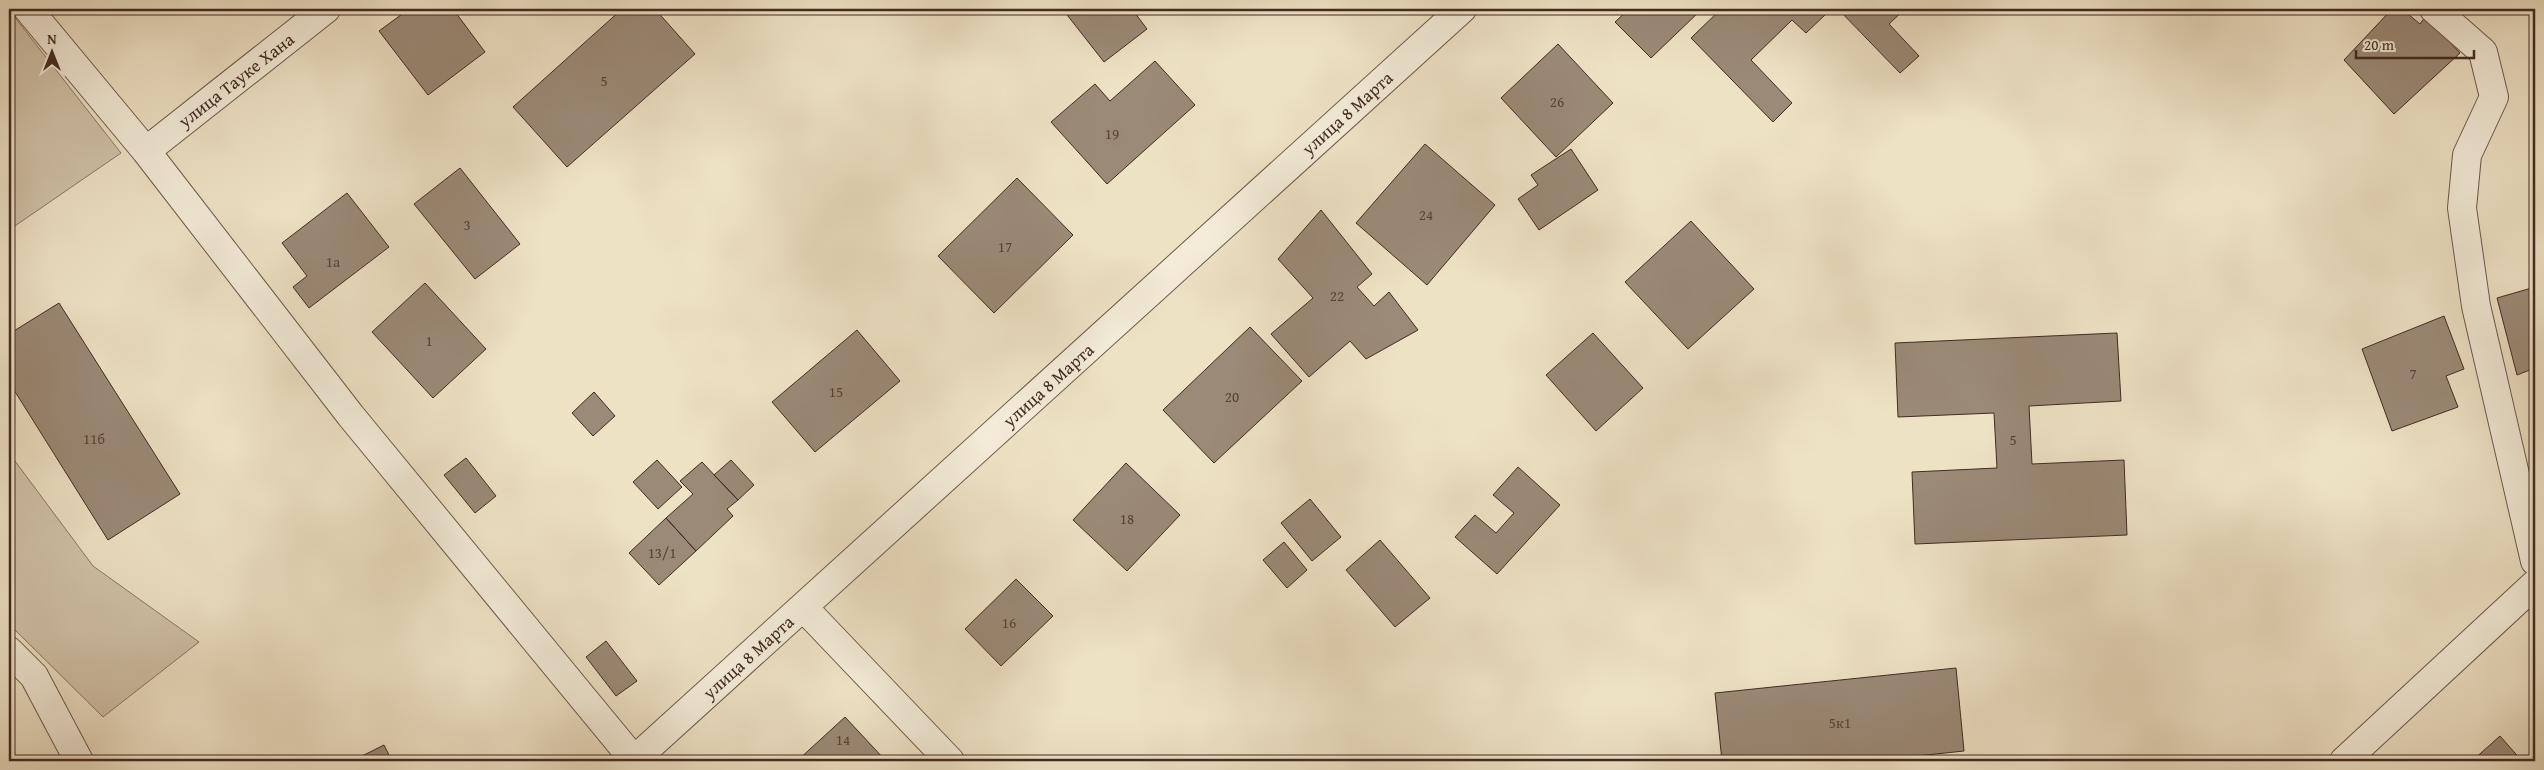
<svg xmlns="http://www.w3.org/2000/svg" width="2544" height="770" viewBox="0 0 2544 770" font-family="'Gentium Book Plus',serif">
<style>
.green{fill:#d1c3a9;stroke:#8a7766}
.building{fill:#9b8a77;stroke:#422b22}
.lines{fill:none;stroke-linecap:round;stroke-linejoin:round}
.minor-casing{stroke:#6d594b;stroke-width:30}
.minor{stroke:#f4ecd9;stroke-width:28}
.labels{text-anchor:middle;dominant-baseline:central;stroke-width:4;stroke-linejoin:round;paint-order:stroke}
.number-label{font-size:15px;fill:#584337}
.street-label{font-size:18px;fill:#422b22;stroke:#f4ecd9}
</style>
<rect width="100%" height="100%" fill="#eee2c5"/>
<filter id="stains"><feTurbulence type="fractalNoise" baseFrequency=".004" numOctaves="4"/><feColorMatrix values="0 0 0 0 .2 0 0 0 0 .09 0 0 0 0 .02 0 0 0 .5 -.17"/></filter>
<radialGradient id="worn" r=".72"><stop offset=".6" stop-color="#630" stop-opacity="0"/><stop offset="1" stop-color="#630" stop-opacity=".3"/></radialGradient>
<path class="green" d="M9 10 121 153 9 230Z
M9 453 93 566 199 642 103 717 9 624Z"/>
<path class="building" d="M409 9H453L485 52 428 95 379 31Z
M622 9H655L695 54 567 167 513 107Z
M1066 9H1132L1147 29 1104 62 1064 11Z
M1629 9H1702L1651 58 1615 22Z
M1721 9H1821L1826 14 1806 33 1792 20 1751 60 1792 103 1773 122 1691 38Z
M1838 9H1905L1889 24 1919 56 1900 73Z
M2392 9H2402L2420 24 2426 16 2460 53 2394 114 2344 60Z
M1558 44 1613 103 1556 157 1501 98Z
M1155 61 1195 105 1107 184 1051 122 1095 84 1110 101Z
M1425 144 1495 205 1427 285 1356 223Z
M1571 149 1598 190 1539 230 1518 199 1538 185 1531 175Z
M460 168 520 244 475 279 414 204Z
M1017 178 1073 235 994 313 938 256Z
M347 193 389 247 309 308 293 287 307 276 282 243Z
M1321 210 1372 274 1357 287 1374 306 1389 292 1418 330 1366 359 1350 341 1309 377 1271 334 1313 298 1278 259Z
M1691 221 1754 289 1688 349 1625 282Z
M425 283 486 349 433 398 372 332Z
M2535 287V368L2517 375 2497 298Z
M59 303 180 494 108 540 9 382V334Z
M2444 316 2464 369 2446 376 2458 407 2392 431 2362 349Z
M1250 327 1302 381 1214 463 1163 410Z
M857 330 900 381 815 452 772 402Z
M1593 333 1643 388 1596 431 1546 375Z
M2117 333 2121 401 2029 406 2032 464 2124 460 2127 535 1915 544 1912 472 1997 468 1994 413 1898 417 1895 343Z
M594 392 615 416 593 436 572 413Z
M466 458 496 496 475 513 444 475Z
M657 460 682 487 658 509 633 482Z
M731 460 754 485 738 500 714 475Z
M702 462 738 500 727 509 733 516 696 551 666 518 693 494 680 481Z
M1126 463 1180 515 1127 571 1073 520Z
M1518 467 1560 505 1497 574 1455 537 1475 515 1496 533 1514 513 1493 495Z
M1310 499 1341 537 1312 561 1281 523Z
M666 518 696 551 659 585 629 553Z
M1380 540 1430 598 1395 627 1346 570Z
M1284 542 1307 570 1287 588 1263 560Z
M1016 579 1053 616 1001 666 965 629Z
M606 641 637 681 616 696 586 657Z
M1956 668 1964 751 1870 761H1722L1715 693Z
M845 717 886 761H797Z
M2500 736 2522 761H2472Z
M384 745 392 761H352Z"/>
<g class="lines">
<defs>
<path id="minor" d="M28 9 146 151 351 416 634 760
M2434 9 2483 52 2494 97 2467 155 2462 208 2476 306 2535 561
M146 151 326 9
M803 607 950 761
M9 651 34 676 79 761
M633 761 1462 9
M2344 761 2535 584"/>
</defs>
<use href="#minor" class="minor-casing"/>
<use href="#minor" class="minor"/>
</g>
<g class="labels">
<g class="number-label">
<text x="604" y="80">5</text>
<text x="1557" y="101">26</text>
<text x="1112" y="133">19</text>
<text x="1426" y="214">24</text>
<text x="467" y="224">3</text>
<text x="1005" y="246">17</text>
<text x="333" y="261">1а</text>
<text x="1337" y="295">22</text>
<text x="429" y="340">1</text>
<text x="2413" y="373">7</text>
<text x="836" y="391">15</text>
<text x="1232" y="396">20</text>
<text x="94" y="438">11б</text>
<text x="2013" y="439">5</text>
<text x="1127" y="518">18</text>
<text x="662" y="552">13/1</text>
<text x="1009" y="622">16</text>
<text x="1840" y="722">5к1</text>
<text x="843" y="739">14</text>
</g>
<g class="street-label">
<text transform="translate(236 80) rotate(-38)">улица Тауке Хана</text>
<text transform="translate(1347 113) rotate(-42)">улица 8 Марта</text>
<text transform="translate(1048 385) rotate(-42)">улица 8 Марта</text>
<text transform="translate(748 657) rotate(-42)">улица 8 Марта</text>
</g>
</g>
<rect width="2544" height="770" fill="none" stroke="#eee2c5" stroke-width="30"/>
<rect x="10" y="10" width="2524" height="750" fill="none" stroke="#422b22" stroke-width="2.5"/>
<rect x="15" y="15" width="2514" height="740" fill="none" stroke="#422b22"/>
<g transform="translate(52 52)" stroke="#f4ecd9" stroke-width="4" paint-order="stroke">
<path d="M0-4L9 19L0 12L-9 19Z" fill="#422b22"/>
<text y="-8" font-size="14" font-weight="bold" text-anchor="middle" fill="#422b22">N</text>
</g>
<path d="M2356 50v8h118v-8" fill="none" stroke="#422b22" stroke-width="2.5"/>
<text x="2364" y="50" font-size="15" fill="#422b22" stroke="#f4ecd9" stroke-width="4" paint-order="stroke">20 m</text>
<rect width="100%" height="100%" filter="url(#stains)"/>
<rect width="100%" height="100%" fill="url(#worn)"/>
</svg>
